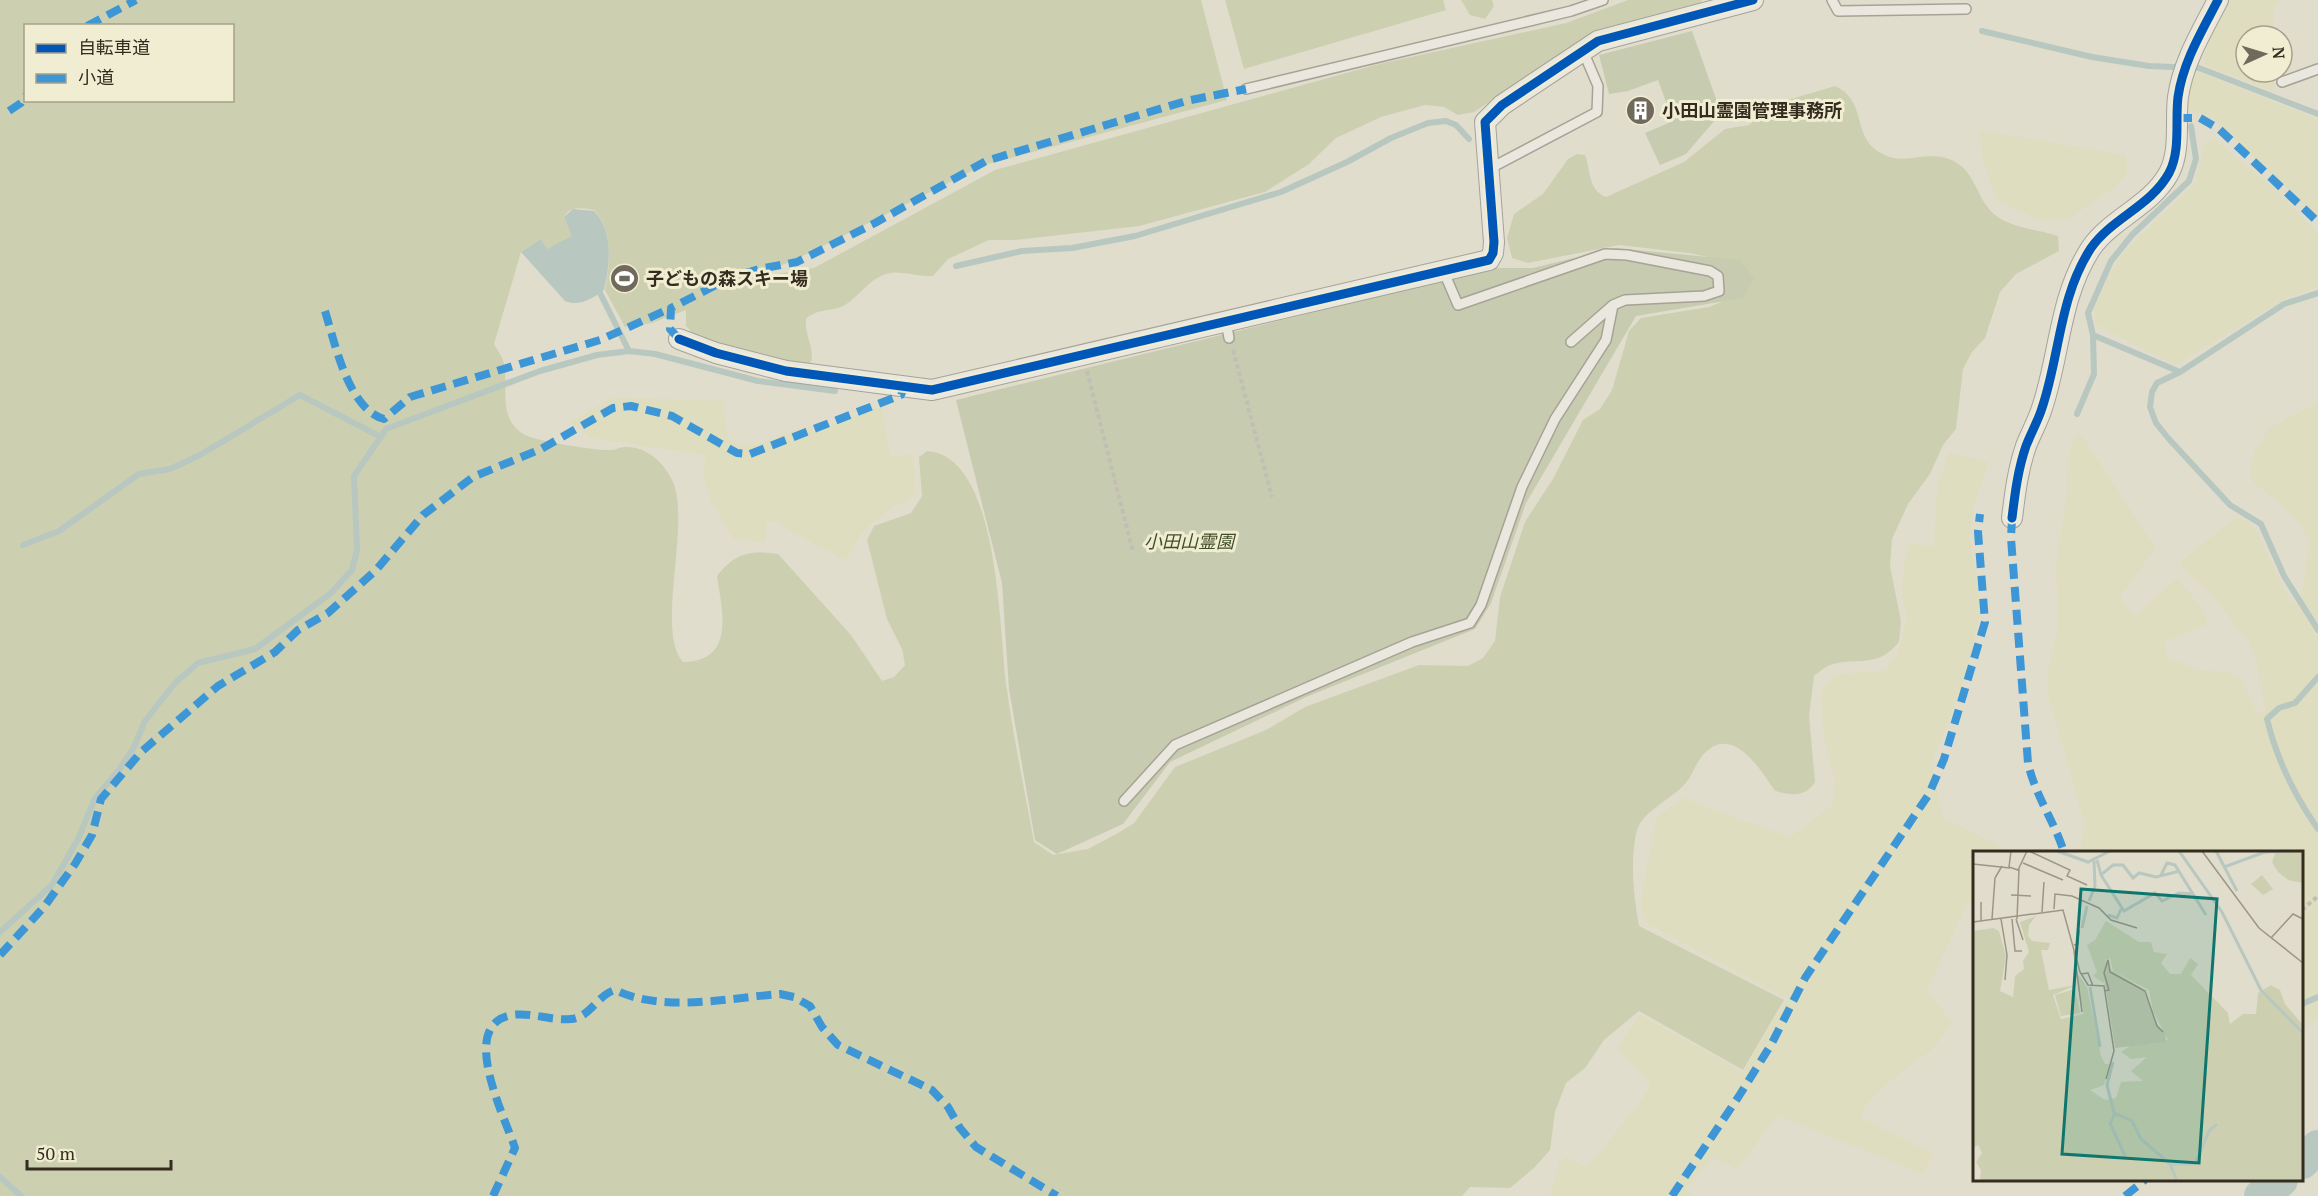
<svg xmlns="http://www.w3.org/2000/svg" width="2318" height="1196" viewBox="0 0 2318 1196" font-family="'PT Serif','Noto Sans JP',serif">
<style>
.farmland{fill:#dfddbf}
.green{fill:#ccd0b1;fill-rule:evenodd}
.cemetery{fill:#c7cbb0}
.water{fill:#b8c7bf}
.lines{fill:none;stroke-linecap:round;stroke-linejoin:round}
.stream{stroke:#b8c7bf;stroke-width:6}
.river{stroke:#b8c7bf;stroke-width:34}
.lane-casing{stroke:#a6a296;stroke-width:12}
.street-casing{stroke:#a6a296;stroke-width:22}
.path{stroke:#c2beb5;stroke-width:4;stroke-dasharray:4.5 3;stroke-linecap:butt}
.lane{stroke:#eae8de;stroke-width:9}
.street{stroke:#eae8de;stroke-width:20}
.quiet{stroke:#3d96d5;stroke-width:8;stroke-dasharray:15 8;stroke-linecap:butt}
.cycleway-casing{stroke:#f1edd3;stroke-width:13}
.cycleway{stroke:#0057b8;stroke-width:9}
.labels{text-anchor:middle;dominant-baseline:central;stroke-width:6;stroke-linejoin:round;paint-order:stroke}
.poi-label{font-size:18px;font-weight:bold;fill:#342c1f;stroke:#f1edd3;text-anchor:start}
.park-label{font-size:18px;font-style:italic;fill:#3f4e28;stroke:#f1edd3}
.inset-river{fill:none;stroke:#b8c7bf;stroke-width:3}
.inset-road{fill:none;stroke:#9c9687;stroke-width:1.5}
.view{fill:#0f766e;fill-opacity:0.15;stroke:#0f766e;stroke-width:3}
.inset-edge{fill:none;stroke:#342c1f;stroke-width:3}
</style>
<rect width="100%" height="100%" fill="#e1ddcd"/>
<path class="farmland" d="M2224 0H2280L2273 10 2275 36H2246V72H2282V58L2287 71 2276 78 2272 91 2204 65V53Z
M2195 71 2318 119V218L2214 119 2187 109 2182 99Z
M1979 130 2126 155 2127 173 2117 186 2069 219 2041 221 1997 200 1984 165Z
M2215 139 2276 190 2318 233V287L2287 298 2175 365 2096 325 2094 308 2111 271 2126 250 2195 183 2205 144Z
M614 397 723 401 728 438 740 445 757 444 810 425 813 432 882 406 890 456 913 454 916 495 893 507 862 532 846 561 787 529 778 521 766 522V543L733 539 712 503 704 479 705 455 589 438 570 421Z
M2318 402V1018L2302 1029V852H2079L2085 825 2048 695 2047 675 2058 629 2056 562 2067 492V468L2073 438 2081 434 2156 548 2120 597 2134 617 2177 578 2201 607 2208 624 2164 641 2168 657 2198 670 2226 672 2240 676 2258 714 2265 711 2256 660 2249 643 2212 595 2183 569 2180 562 2235 518 2248 521 2258 533 2291 603 2301 600 2309 541 2301 526 2271 496 2256 486 2249 474 2255 451 2268 429Z
M1949 452 1989 462 1973 509 1970 539 1979 594V620L1966 674 1932 764 1943 818 1998 845 2002 852H1974V904L1968 902 1927 990 1952 1022 1934 1048 1889 1082 1865 1106 1861 1118 1933 1154 1923 1174 1778 1116 1737 1169 1712 1158 1686 1189 1695 1196H1550L1559 1163 1566 1157 1587 1167 1638 1105 1651 1084 1617 1050 1639 1014 1743 1072 1787 999 1644 922 1641 900 1656 818 1682 798 1790 837 1832 805 1835 781 1824 739 1821 692 1834 674 1885 671 1898 653 1907 620 1901 587 1908 543 1934 546 1937 487Z"/>
<path class="green" d="M0 0H1201L1227 100 984 165 793 261 744 278 719 293 744 279 814 268 995 170 1379 64 1566 23 1628 0H1702L1700 3 1672 10 1583 41 1474 112 1458 115 1444 107 1425 105 1381 117 1336 138 1309 164 1265 192 1139 226 1015 240H989L948 259 933 276C919 277 901 271 891 273 871 276 861 295 845 305 833 312 817 308 806 319 804 335 815 347 811 362L804 366 698 339 686 326V310L652 323 625 327 605 290C610 264 614 231 594 210 583 208 570 205 564 217L573 237 547 249 541 239 521 252 494 344C497 350 503 357 504 364 508 382 501 406 512 423 514 427 521 433 525 435 536 441 597 451 611 450 617 450 622 446 628 447 649 448 665 464 673 482 691 526 655 631 683 662 736 661 722 611 717 576 735 553 749 550 778 554L851 635 882 681 894 677 905 665 902 649 887 619 867 540 874 526 911 513 922 496 919 457 927 451C1001 455 999 637 1007 690 1014 741 1025 792 1034 842L1053 855 1088 849 1118 833 1134 823 1175 767 1266 730 1305 707 1419 665 1468 666 1483 658 1495 641 1500 597 1525 522 1554 477 1583 420 1600 409 1612 390 1629 331 1641 318 1709 307 1740 294 1708 257 1689 253 1619 245 1528 263 1512 258 1507 238 1514 214 1543 194 1568 159 1577 154 1585 155C1591 171 1588 190 1606 197L1684 162 1725 129 1749 125 1775 104 1835 86C1866 100 1853 132 1875 149 1902 170 1921 149 1949 159 1976 169 1975 197 1994 214 2009 228 2038 229 2058 236L2059 251 2016 274 2000 292 1985 338 1972 352 1963 369 1956 429 1943 445 1930 474 1908 504 1892 539 1890 566 1901 621 1899 642C1876 670 1857 656 1830 665 1825 667 1819 672 1814 676L1809 716 1815 782C1805 798 1791 795 1775 791 1762 772 1734 725 1706 752 1696 760 1693 777 1683 786 1669 801 1640 812 1636 834 1630 864 1634 897 1639 926L1784 1000 1743 1070 1639 1011 1604 1040 1585 1068 1566 1083 1555 1112 1550 1150 1534 1168 1510 1188 1470 1187 1462 1196H0ZM26 26H232V100H26Z
M1225 0H1443L1446 10 1244 69Z
M1461 0H1492L1494 6 1485 19 1470 15Z"/>
<path class="cemetery" d="M1692 31 1721 113 1686 154 1660 165 1645 133 1673 121 1658 80 1628 91 1609 94 1599 55Z
M1615 248 1740 260 1754 278 1743 298 1636 316 1526 503 1491 603 1475 629 1306 697 1170 762 1123 824 1057 854 1035 840 1009 689 1002 583 956 400 1494 268H1533Z"/>
<path class="water" d="M573 209 594 211C614 231 610 265 604 290 592 299 579 307 565 301L521 252 541 239 547 249 572 236 564 217Z"/>
<g class="lines">
<path class="stream" d="M1982 31 2092 57 2149 66 2199 68 2318 114
M956 266 1022 251 1072 248 1135 236 1281 192 1347 162 1391 138 1428 123 1446 121 1456 125 1469 139
M600 293 629 351
M2318 293 2284 304 2180 372 2157 383 2152 392 2150 407 2156 423 2168 438 2230 505 2261 524 2284 576 2318 630
M2180 372 2093 335 2088 313 2111 261 2132 235 2189 181 2196 159 2191 126
M2077 414 2094 374 2093 335
M23 545 59 531 139 474 170 469 200 455 300 395 381 437
M2318 677 2295 703 2279 708 2267 719C2277 760 2294 795 2318 829
M0 932 52 885 78 839 95 798 119 770 134 747 145 721 175 683 198 663 255 649 331 593 352 570 357 550 354 476 386 429 540 371 597 355 629 351 655 354 758 381 835 391
M2302 1004 2318 997
M0 1177 21 1196"/>
<path class="river" d="M2302 1162 2318 1147
M2261 1196 2281 1180"/>
<defs>
<path id="lane" d="M1832 0 1838 11 1966 9
M2282 82 2318 69
M1246 89 1571 11 1603 0
M1489 169 1597 112 1598 86 1583 51
M1226 321 1229 338
M1571 342 1613 305
M1124 801 1175 745 1412 642 1470 623 1481 605 1522 487 1555 419 1606 340 1613 305 1625 300 1704 296 1719 291 1718 276 1710 271 1627 255 1605 254 1458 305 1443 270"/>
<path id="street" d="M679 339 716 353 786 371 932 390 1489 260 1493 253 1494 242 1485 122 1502 105 1598 41 1753 0
M2012 518C2015 493 2018 469 2026 446 2031 433 2038 421 2042 408 2060 355 2059 297 2091 248 2112 218 2151 206 2169 173 2181 150 2175 121 2178 97 2183 62 2202 31 2218 0"/>
</defs>
<use href="#lane" class="lane-casing"/>
<use href="#street" class="street-casing"/>
<path class="path" d="M1233 350 1272 497
M1087 371 1133 552
M2302 910 2318 896"/>
<use href="#lane" class="lane"/>
<use href="#street" class="street"/>
<path class="quiet" d="M87 26 136 0
M9 111 21 103 26 95
M2177 118H2200L2219 129 2318 222
M325 311C335 343 348 409 384 419L410 397 600 340 671 308
M679 339 670 329 671 308 728 279 759 269 797 262 875 223 986 161 1186 101 1246 89
M2012 518 2011 538 2028 763C2035 795 2054 821 2064 852
M0 955 44 907 75 864 92 835 101 799 141 752 218 686 275 652 298 630 328 613 376 570 423 515 473 477 541 449 613 408 631 406 672 416 737 453 750 454 901 395 904 388
M493 1196 515 1148C505 1117 457 1024 512 1015 531 1012 551 1021 571 1019 591 1017 597 995 615 990 663 1013 728 998 780 994L794 997 810 1006 822 1027 838 1045 932 1090 948 1107 960 1128 976 1147 1057 1196
M1672 1196 1739 1096 1772 1043 1805 978 1929 794 1944 759 1985 622 1978 532 1980 514
M2125 1196 2145 1180"/>
<defs>
<path id="cycleway" d="M679 339 716 353 786 371 932 390 1489 260 1493 253 1494 242 1485 122 1502 105 1598 41 1753 0
M2012 518C2015 493 2018 469 2026 446 2031 433 2038 421 2042 408 2060 355 2059 297 2091 248 2112 218 2151 206 2169 173 2181 150 2175 121 2178 97 2183 62 2202 31 2218 0"/>
</defs>
<use href="#cycleway" class="cycleway-casing"/>
<use href="#cycleway" class="cycleway"/>
</g>
<defs>
<symbol id="building-disc" viewBox="-11 -11 22 22"><circle r="9.5" fill="#716a5c" stroke="#f1edd3"/><path d="M-4-6H4V6H1V3H-1V6H-4ZM-2.5-4.3h1.7v1.8h-1.7ZM.8-4.3h1.7v1.8H.8ZM-2.5-1h1.7V.8h-1.7ZM.8-1h1.7V.8H.8Z" fill="#fff"/></symbol>
<symbol id="stadium-disc" viewBox="-11 -11 22 22"><circle r="9.5" fill="#716a5c" stroke="#f1edd3"/><path d="M0-5a6.5 5 0 1 0 0 10a6.5 5 0 1 0 0-10ZM-3.5-1.8h7v3.6h-7Z" fill="#fff"/></symbol>
</defs>
<g fill-rule="evenodd">
<use href="#building-disc" x="1624" y="94" width="33" height="33"/>
<use href="#stadium-disc" x="608" y="262" width="33" height="33"/>
</g>
<g class="labels">
<g class="poi-label">
<text x="1662" y="110">小田山霊園管理事務所</text>
<text x="646" y="278">子どもの森スキー場</text>
</g>
<g class="park-label">
<text x="1189" y="541">小田山霊園</text>
</g>
</g>
<g transform="translate(1973 851)">
<rect width="330" height="330" fill="#e1ddcd"/>
<path d="M303 0H330V32L315 29 305 21 299 11ZM289 24 300 38 290 44 278 33ZM63 65 56 74 55 85 59 90 77 92 75 99H68L76 139 103 134 80 144 88 168 111 163 102 119 114 136 128 205 132 213H136L131 234 117 239 132 249 143 247 148 231 170 230 158 220 174 206 158 208 148 201 159 194 157 181 161 194 169 193 170 159 177 193 195 189 180 160 176 139 140 120 137 107 133 108 131 132 120 125 124 121 114 94 122 89 133 70 166 91H178L181 101 194 103 188 112 197 123H208L217 107 225 113 218 124 255 162 257 173 270 163H283L285 142 298 134 307 139 312 153 330 174V330L7 329 8 319 3 311 9 302 5 294 0 297V80L20 77 26 80 33 105 27 140 40 146 42 125 51 118 50 110 56 101 47 71ZM102 138 107 162 88 165 82 144Z" fill="#ccd0b1"/>
<path d="M135 105 138 119 170 138 185 175 192 181 193 191 142 197 130 121Z" fill="#c7cbb0"/>
<path class="inset-river" d="M84 0 115 11 137 0M206 0 249 61 288 139 330 182M243 0 264 40M124 9 128 24 151 60 182 42 189 50 206 42 221 43M251 16 292 1 318 0M129 23 140 14H150L160 27 166 22 183 26 207 20M188 24 194 12 202 14 233 64M116 50 122 35 121 10M135 64 144 67 148 58M109 77 114 55M117 136 127 196M140 211 134 234 141 262 159 270 168 288 197 313 204 330M142 263 137 272 152 305M199 313H222L236 280 244 273"/>
<path class="inset-road" d="M38 0 36 16 45 19 54 0M56 0 97 19 94 25 114 34M229 0 286 77 330 112M50 12 90 29M0 13 37 17M38 44 58 45M81 58 82 43 99 45 126 57 138 69 164 77M69 61 71 31M19 68 22 27 29 15M28 68 34 104 32 129M39 68 42 100H49M43 68 50 89M44 68 46 18M8 70V51M0 71 90 59 107 121 115 134 131 135 141 200 133 228M298 87 320 63 330 68M101 94 105 93 106 79M101 100 109 161M108 123 115 122 120 135M131 140 136 139 131 122 135 109 137 121 172 140 184 175 190 181"/>
<path class="view" d="M108 38 244 48 226 312 89 303Z"/>
<rect width="330" height="330" class="inset-edge"/>
</g>
<rect x="24" y="24" width="210" height="78" fill="#f1edd3" stroke="#a5a08b" stroke-width="1.5"/>
<rect x="36" y="44" width="30" height="9" fill="#0057b8" stroke="#a5a08b" stroke-width="1.5"/>
<text x="78" y="54" font-size="18" fill="#342c1f">自転車道</text>
<rect x="36" y="74" width="30" height="9" fill="#3d96d5" stroke="#a5a08b" stroke-width="1.5"/>
<text x="78" y="84" font-size="18" fill="#342c1f">小道</text>
<g transform="translate(2264 54) rotate(86)"><circle r="28" fill="#f1edd3" stroke="#a5a08b" stroke-width="1.5"/>
<path d="M0-4.5L10 22L0 15L-10 22Z" fill="#716a5c"/>
<text y="-9" font-size="16" font-weight="bold" text-anchor="middle" fill="#342c1f">N</text>
</g>
<path d="M27 1160v9h144v-9" fill="none" stroke="#342c1f" stroke-width="3"/>
<text x="36" y="1160" font-size="18" fill="#342c1f" stroke="#f1edd3" stroke-width="4.5" paint-order="stroke">50 m</text>
</svg>
